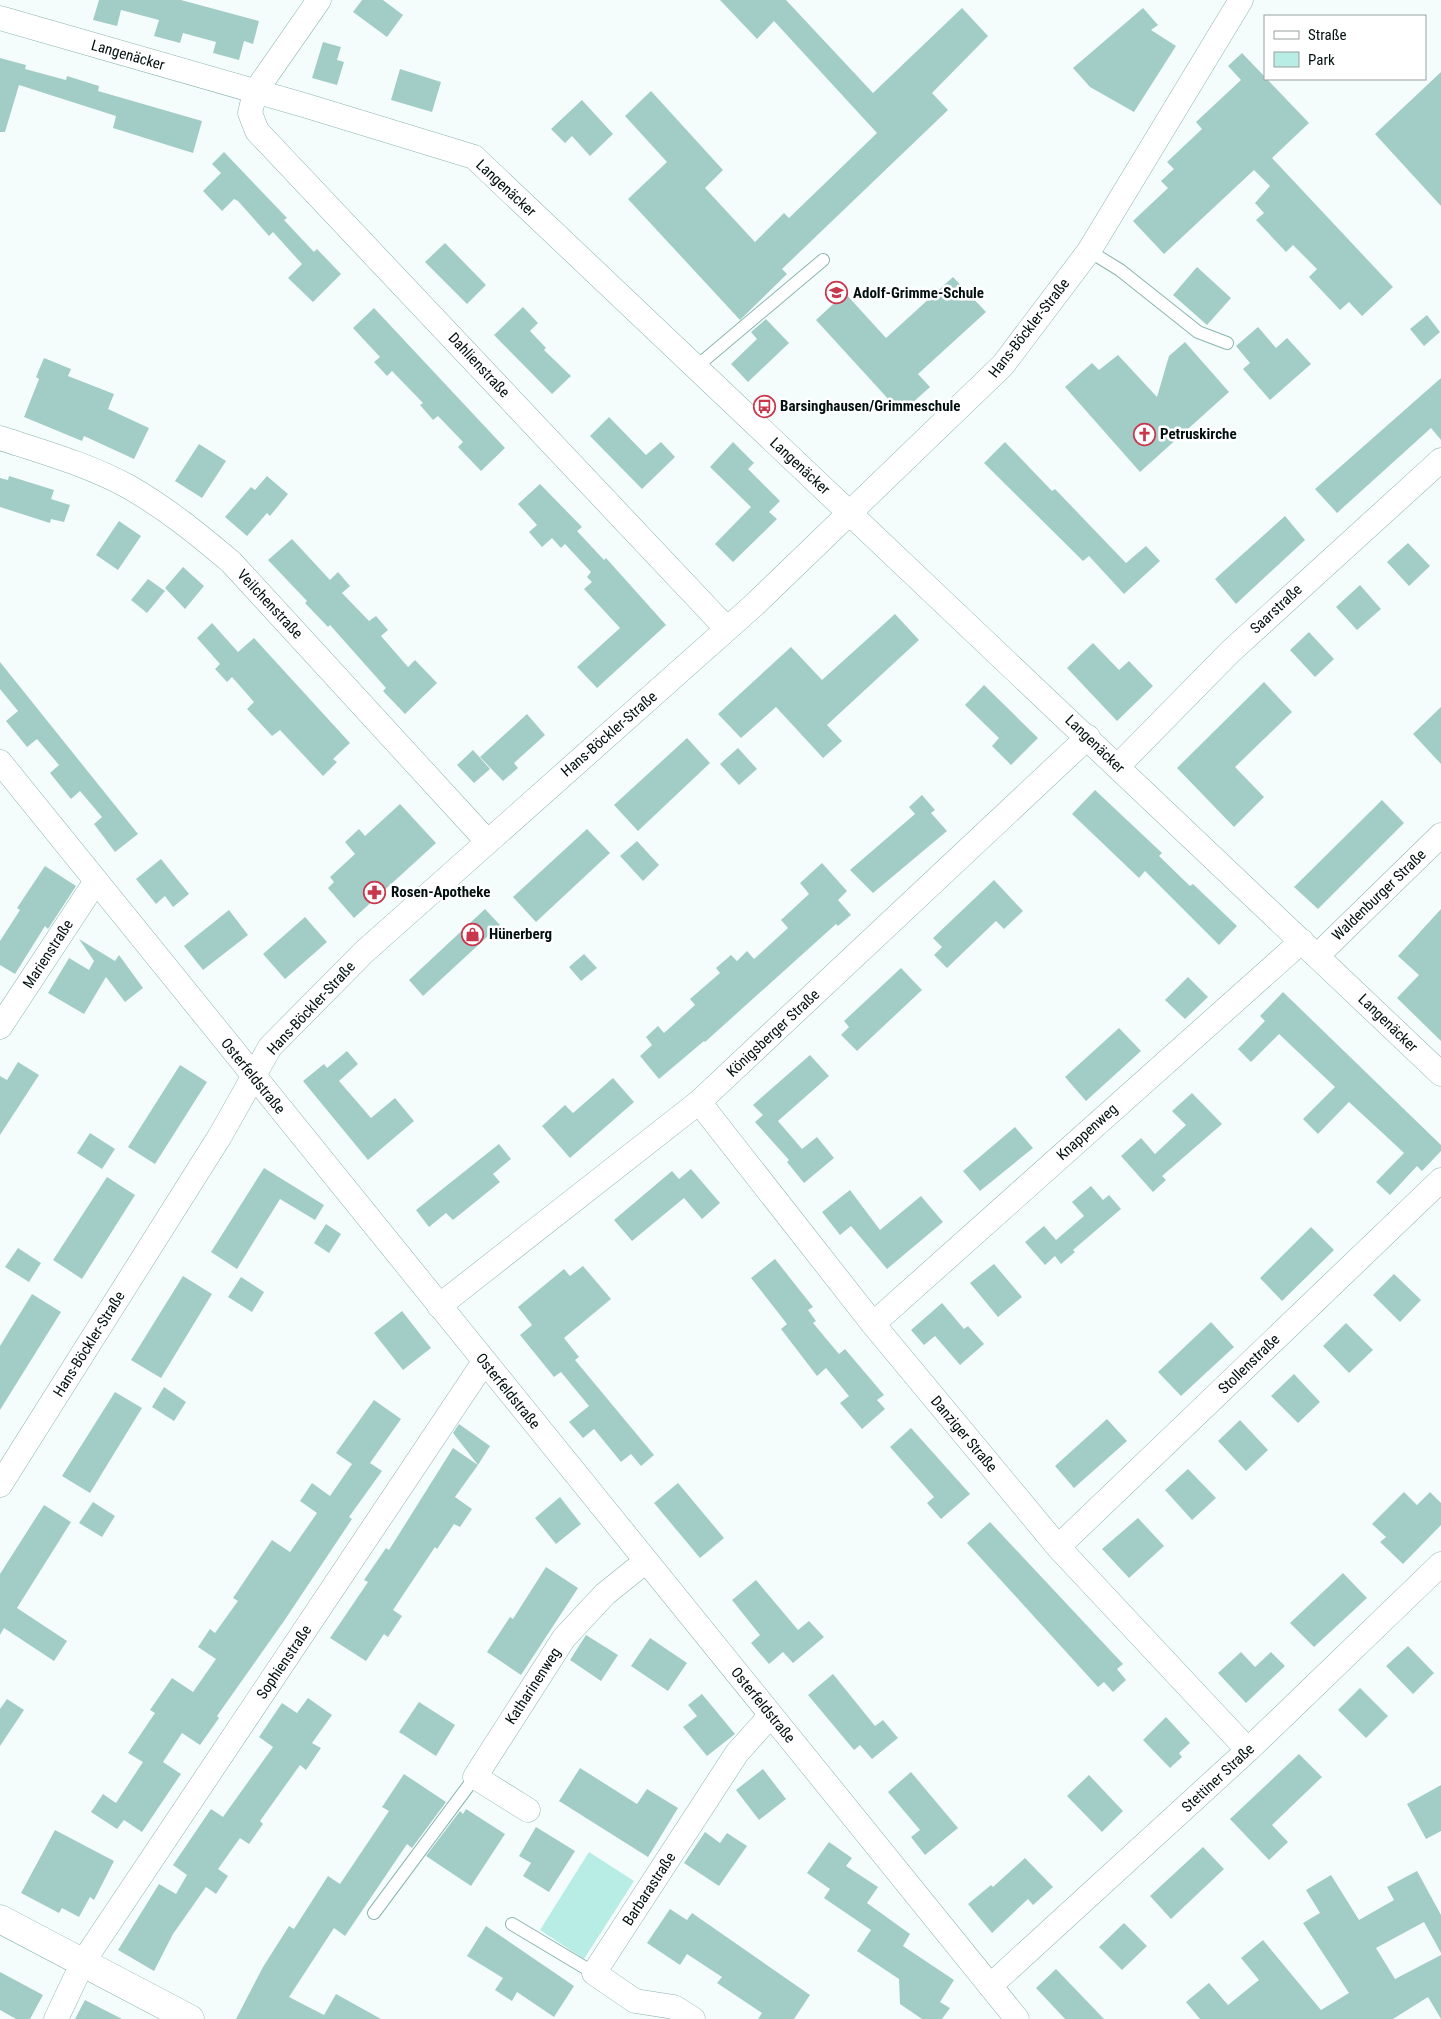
<svg xmlns="http://www.w3.org/2000/svg" width="1441" height="2019" viewBox="0 0 1441 2019" font-family="'Roboto Condensed',sans-serif">
<style>
.park{fill:#b7ede5}
.building{fill:#a2cdc7}
.lines{fill:none;stroke-linecap:round;stroke-linejoin:round}
.service-casing{stroke:#8bb5af;stroke-width:14}
.minor-casing{stroke:#8bb5af;stroke-width:25}
.tertiary-casing{stroke:#8bb5af;stroke-width:29}
.service{stroke:#fff;stroke-width:12}
.minor{stroke:#fff;stroke-width:24}
.tertiary{stroke:#fff;stroke-width:28}
.labels{text-anchor:middle;dominant-baseline:central;stroke-width:5;stroke-linejoin:round;paint-order:stroke}
.street-label{font-size:15px;fill:#02100f;stroke:#fff}
.poi-label{font-size:15px;font-weight:bold;fill:#02100f;stroke:#fff;text-anchor:start}
</style>
<rect width="100%" height="100%" fill="#f5fdfc"/>
<path class="park" d="M589 1852 634 1881 584 1959 540 1930Z"/>
<path class="building" d="M99 0H181L259 21 253 44 244 41 239 60 213 53 216 42 183 33 180 43 154 36 159 20 121 10 117 26 93 20Z
M362 0H383L403 15 387 37 353 12Z
M720 0H786L873 93 962 8 988 36 932 93 948 110 782 269 787 274 740 320 628 199 667 162 625 116 651 91 723 170 705 188 755 242 784 213 789 218 877 133 774 21 757 39Z
M1143 8 1158 25 1151 30 1176 46 1134 112 1090 87 1073 68Z
M323 42 341 47 337 60 344 62 337 85 312 78Z
M1242 53 1309 123 1272 158 1393 287 1362 316 1349 302 1340 310 1309 277 1317 269 1293 245 1286 252 1256 220 1264 213 1255 203 1270 186 1254 170 1164 254 1133 221 1168 188 1161 181 1174 169 1167 162 1202 129 1196 122 1241 80 1228 66Z
M0 58 26 65 25 69 66 80 67 76 99 86 98 91 202 121 193 153 113 128 116 116 19 85 5 132H0Z
M400 69 441 82 432 112 391 100Z
M1441 72V206L1375 134Z
M582 100 613 134 590 156 572 136 565 143 551 129Z
M224 152 287 218 284 220 314 252 317 249 341 274 313 302 288 278 302 264 273 232 269 236 238 201 234 199 222 211 203 191 221 173 212 164Z
M445 243 486 285 467 304 425 262Z
M1197 267 1231 298 1207 325 1173 295Z
M953 277 986 312 918 374 930 387 901 413 816 320 845 293 886 338Z
M523 307 538 323 530 331 546 348 544 350 571 376 552 394 494 335Z
M374 308 505 448 481 471 458 447 463 442 438 416 433 420 420 405 423 403 392 371 387 376 374 362 380 357 353 328Z
M1427 315 1440 332 1424 346 1410 329Z
M766 319 789 343 748 382 731 364 757 339 751 332Z
M1258 327 1276 348 1287 338 1311 364 1270 400 1243 369 1250 363 1236 346Z
M1185 342 1229 392 1140 472 1065 387 1092 363 1099 370 1118 355 1157 397 1169 356Z
M44 358 71 369 68 376 114 394 108 409 149 428 134 459 84 436 82 441 24 417 39 379 36 377Z
M1441 378V440L1431 428 1337 513 1315 489Z
M609 417 646 455 661 442 675 457 642 489 590 436Z
M733 442 754 463 748 469 780 501 769 512 777 519 733 562 715 544 751 507 710 467Z
M1005 442 1052 491 1055 489 1126 563 1146 546 1160 561 1124 594 1089 556 1083 561 984 463Z
M199 444 226 461 202 498 175 481Z
M9 476 54 490 51 499 70 505 64 522 51 519 50 523 0 507V478L8 480Z
M267 476 288 494 270 516 267 513 247 536 225 517 251 487 255 490Z
M540 484 582 527 577 531 604 560 606 558 666 625 597 688 577 667 620 628 584 589 592 582 587 577 591 572 565 544 561 548 552 538 542 547 529 532 537 525 518 504Z
M1285 516 1305 540 1236 604 1215 579Z
M119 521 141 536 118 570 96 555Z
M292 539 330 580 338 572 350 586 342 593 369 621 376 616 388 630 381 636 408 667 415 660 437 683 405 714 383 691 386 688 330 625 328 627 305 603 307 601 268 560Z
M1408 543 1430 566 1409 586 1387 562Z
M183 567 204 586 185 609 165 588Z
M148 579 165 591 147 613 131 600Z
M1360 585 1381 609 1357 630 1336 607Z
M895 614 919 640 827 725 842 741 823 758 776 707 741 738 718 714 791 647 822 680Z
M212 623 238 652 254 638 350 743 333 759 337 762 323 776 280 730 272 736 247 709 254 702 232 677 227 682 215 669 220 664 197 638Z
M1309 632 1334 659 1315 677 1290 650Z
M1093 643 1119 670 1129 661 1153 686 1117 721 1067 668Z
M0 662 138 834 115 852 94 824 102 817 80 791 71 799 50 773 59 765 37 739 27 747 6 721 18 711 0 689Z
M1264 682 1292 712 1235 767 1264 797 1234 827 1177 768Z
M984 685 1038 738 1011 765 992 746 999 738 965 705Z
M1441 707V764L1413 734Z
M527 714 545 735 514 763 518 768 503 781 480 757Z
M687 738 710 763 638 831 614 805Z
M738 748 757 769 739 785 720 764Z
M473 750 490 769 474 783 457 765Z
M1095 790 1162 853 1159 856 1190 886 1193 884 1237 926 1219 945 1145 871 1139 878 1072 814Z
M922 795 935 810 931 813 947 831 873 893 850 870 915 814 909 807Z
M1382 800 1404 823 1318 909 1294 887Z
M400 804 436 843 354 918 328 888 334 882 330 877 355 854 345 842 359 829 365 836Z
M587 829 610 853 536 922 513 897Z
M637 841 659 865 643 881 620 856Z
M161 859 189 894 173 907 165 896 156 904 136 879Z
M822 863 847 891 838 900 851 915 838 926 836 924 705 1042 704 1041 659 1079 640 1056 652 1045 646 1037 658 1026 664 1033 695 1005 690 999 720 973 716 968 731 955 737 961 747 951 754 959 788 928 781 920 809 894 800 883Z
M45 866 76 886 48 929 45 926 15 974 0 965V941L20 910 17 908Z
M994 880 1023 911 1004 929 996 921 947 968 934 955 942 947 933 938Z
M485 909 500 925 423 996 409 980Z
M1441 909V1041L1397 998 1419 975 1398 956Z
M229 910 248 935 203 970 184 946Z
M305 917 327 942 285 979 263 954Z
M79 939 115 961 119 955 143 988 125 1002 106 977 84 1014 48 993 69 958 89 970 94 961Z
M584 954 597 968 581 981 569 967Z
M901 968 922 990 857 1051 841 1035 849 1027 844 1021Z
M1188 977 1208 997 1185 1019 1165 1000Z
M1283 992 1441 1145V1151L1422 1171 1417 1166 1390 1195 1376 1182 1404 1153 1388 1138 1349 1102 1318 1134 1303 1119 1335 1087 1279 1034 1251 1062 1238 1049 1265 1021 1260 1016Z
M1119 1028 1141 1051 1086 1101 1065 1077Z
M347 1051 358 1064 339 1081 371 1118 395 1098 414 1121 368 1160 303 1081 324 1064 327 1068Z
M810 1055 829 1076 778 1121 802 1149 817 1137 834 1158 804 1183 787 1162 789 1160 755 1122 763 1115 753 1105Z
M18 1062 39 1075 0 1135V1076L7 1080Z
M180 1065 207 1082 155 1164 128 1147Z
M613 1078 634 1102 570 1158 542 1126 565 1105 573 1113Z
M1192 1093 1222 1124 1162 1176 1166 1180 1153 1192 1121 1156 1141 1138 1155 1154 1186 1125 1172 1111Z
M1015 1127 1033 1148 980 1191 963 1171Z
M90 1133 115 1149 102 1169 77 1153Z
M499 1144 511 1159 493 1174 500 1182 453 1220 446 1213 429 1227 416 1210Z
M264 1168 324 1205 315 1220 280 1199 237 1269 211 1252Z
M691 1169 720 1203 702 1219 684 1198 632 1241 614 1220 672 1171 679 1179Z
M107 1177 135 1195 82 1279 53 1260Z
M1091 1186 1103 1200 1109 1195 1121 1209 1073 1250 1075 1252 1061 1264 1055 1256 1045 1265 1025 1242 1044 1226 1056 1240 1084 1216 1072 1202Z
M850 1190 880 1230 921 1196 943 1222 887 1269 851 1226 840 1235 822 1212Z
M326 1224 341 1234 329 1253 314 1243Z
M1311 1227 1334 1250 1282 1301 1260 1278Z
M18 1248 41 1263 29 1282 5 1267Z
M775 1259 813 1307 808 1310 816 1321 813 1323 839 1354 845 1349 884 1395 877 1400 885 1409 862 1429 840 1403 849 1396 826 1368 817 1376 781 1329 787 1324 751 1278Z
M994 1264 1022 1297 998 1317 970 1283Z
M583 1266 611 1299 564 1338 579 1357 575 1360 654 1455 641 1466 631 1454 621 1462 594 1429 583 1438 569 1422 589 1406 561 1372 554 1377 520 1335 532 1325 518 1307 564 1269 570 1276Z
M1394 1274 1421 1300 1400 1322 1373 1295Z
M183 1276 212 1294 161 1378 131 1360Z
M241 1277 264 1292 252 1312 228 1297Z
M32 1294 61 1312 0 1410V1346Z
M942 1303 964 1329 968 1326 984 1344 960 1365 935 1336 924 1345 911 1330Z
M402 1311 431 1348 403 1370 374 1333Z
M1211 1322 1234 1347 1181 1396 1158 1372Z
M1346 1323 1373 1350 1349 1373 1323 1346Z
M1294 1374 1320 1402 1298 1423 1271 1396Z
M164 1387 186 1402 174 1421 152 1407Z
M115 1392 142 1408 90 1493 62 1476Z
M374 1400 401 1419 370 1463 382 1471 349 1517 352 1519 284 1621 217 1716 219 1718 200 1745 182 1733 163 1762 181 1774 142 1832 124 1820 117 1829 91 1812 103 1794 116 1803 143 1762 128 1753 155 1713 150 1710 172 1678 193 1692 216 1659 198 1647 210 1629 215 1633 238 1601 233 1598 272 1540 290 1552 317 1513 300 1501 312 1483 330 1496 352 1464 336 1453Z
M1107 1419 1127 1441 1074 1488 1055 1466Z
M1240 1420 1268 1450 1246 1471 1218 1441Z
M459 1424 490 1446 478 1465 453 1433Z
M911 1428 970 1494 941 1519 927 1503 934 1497 890 1447Z
M453 1448 478 1465 455 1497 472 1509 460 1527 454 1524 437 1549 435 1547 393 1610 402 1616 388 1637 384 1634 366 1661 330 1638 368 1582 364 1580 386 1548 389 1550Z
M1188 1469 1216 1498 1192 1520 1165 1490Z
M678 1483 724 1538 700 1558 654 1503Z
M1404 1492 1417 1505 1430 1492 1441 1503V1525L1403 1564 1380 1542 1386 1537 1372 1524Z
M560 1497 581 1524 556 1544 535 1518Z
M93 1502 115 1516 102 1537 79 1523Z
M44 1505 71 1522 17 1608 67 1641 54 1661 4 1628 0 1635V1574Z
M1138 1518 1164 1546 1129 1578 1102 1549Z
M990 1522 1123 1664 1117 1669 1126 1680 1113 1692 1104 1682 1098 1687 967 1543Z
M546 1567 578 1588 521 1675 487 1652 510 1617 513 1619Z
M1343 1573 1367 1598 1314 1647 1290 1623Z
M756 1580 798 1630 809 1621 824 1637 793 1663 783 1652 769 1664 751 1643 760 1635 732 1600Z
M586 1635 618 1655 601 1681 570 1660Z
M650 1638 687 1663 668 1691 631 1666Z
M1408 1646 1434 1673 1413 1694 1386 1666Z
M1241 1652 1255 1667 1271 1652 1285 1666 1246 1703 1218 1673Z
M833 1674 875 1726 883 1720 898 1738 872 1759 860 1745 854 1750 808 1695Z
M1360 1688 1388 1716 1366 1738 1338 1710Z
M702 1694 735 1734 707 1756 683 1727 697 1716 688 1705Z
M308 1698 332 1715 312 1743 321 1748 306 1770 300 1765 260 1821 263 1824 249 1844 240 1838 218 1869 228 1876 216 1894 206 1887 173 1934 154 1971 118 1950 159 1884 176 1894 187 1875 173 1865 211 1809 223 1817 273 1747 259 1737 282 1703 297 1713Z
M7 1699 24 1710 0 1746V1709Z
M419 1702 455 1725 436 1756 399 1732Z
M1166 1717 1190 1743 1179 1753 1182 1757 1170 1768 1143 1740Z
M1299 1754 1322 1777 1272 1825 1288 1842 1269 1860 1230 1819Z
M580 1768 637 1804 647 1789 678 1808 648 1857 559 1801Z
M763 1769 786 1799 759 1820 736 1790Z
M911 1772 958 1828 925 1855 911 1837 920 1830 888 1792Z
M404 1774 446 1802 412 1848 407 1844 345 1936 334 1928 289 1997 324 2015 336 1994 381 2019H236L263 1967 289 1926 294 1929 328 1876 340 1884 389 1811 382 1807Z
M1089 1775 1123 1811 1102 1832 1067 1796Z
M1441 1785V1831L1426 1839 1407 1804Z
M466 1809 505 1834 471 1886 426 1856 460 1811 463 1814Z
M536 1827 575 1851 549 1892 523 1876 531 1863 519 1856Z
M55 1830 114 1861 94 1900 90 1897 79 1917 62 1908 59 1913 21 1893Z
M705 1832 720 1843 727 1833 747 1846 719 1886 684 1863Z
M829 1842 852 1858 846 1866 878 1887 867 1903 910 1934 903 1946 954 1980 940 2002 950 2008 942 2019H922L900 2004 899 1979 857 1951 871 1930 824 1898 830 1889 807 1873Z
M1203 1847 1224 1869 1171 1919 1150 1896Z
M1025 1858 1053 1887 1033 1905 1028 1899 992 1933 968 1904 991 1885 993 1887Z
M1417 1871 1441 1915V1953L1424 1922 1376 1948 1395 1979 1441 1955V2019L1428 1997 1393 2019H1200L1186 2002 1209 1983 1228 2005 1259 1980 1241 1958 1263 1940 1321 2010 1349 1993 1303 1923 1320 1913 1306 1890 1331 1875 1359 1920 1394 1900 1387 1887Z
M670 1909 687 1920 692 1913 810 1995 794 2019H758L762 2013 717 1983 722 1977 687 1954 680 1965 647 1943Z
M1124 1923 1147 1946 1122 1970 1099 1947Z
M486 1926 574 1986 554 2017 517 1992 512 2001 495 1990 503 1978 467 1956Z
M1056 1969 1104 2019H1065L1036 1988Z
M0 1972 43 1995 30 2019H16L0 2010Z
M85 2000 122 2019H75Z"/>
<g class="lines">
<defs>
<path id="service" d="M1089 251 1120 270 1198 332 1227 343
M696 367 823 260
M374 1913 475 1777
M512 1924 594 1973"/>
<path id="minor" d="M319 0 255 92 250 113 257 131 727 629
M0 18 307 106 474 157 1441 1074
M0 438C43 452 89 465 129 487 166 508 199 535 231 562L487 841
M0 762 1017 2019
M1118 766 1230 652 1441 460
M1317 956 1441 835
M0 1027 96 881
M699 1102 873 1324 1058 1547 1248 1750
M439 1306 699 1102 1088 737
M873 1324 1302 941
M0 1485 220 1136 270 1047 364 952 753 606 1003 365 1089 251 1241 0
M1058 1547 1441 1180
M528 1810 475 1777 564 1638 605 1594 646 1561
M990 1986 1248 1750 1441 1564
M56 2019 83 1962 484 1362
M693 2019 674 2007 635 2001 594 1973 737 1753 771 1715"/>
<path id="tertiary" d="M0 1919 190 2019"/>
</defs>
<use href="#service" class="service-casing"/>
<use href="#minor" class="minor-casing"/>
<use href="#tertiary" class="tertiary-casing"/>
<use href="#service" class="service"/>
<use href="#minor" class="minor"/>
<use href="#tertiary" class="tertiary"/>
</g>
<defs>
<symbol id="school-ring" viewBox="-11 -11 22 22"><circle r="9.5" fill="#fff" stroke="#c8384d" stroke-width="1.5"/><path d="M0-5L7-2L0 1L-7-2ZM-4 1L0 2.5L4 1V4Q0 6-4 4Z" fill="#c8384d"/></symbol>
<symbol id="bus-ring" viewBox="-11 -11 22 22"><circle r="9.5" fill="#fff" stroke="#c8384d" stroke-width="1.5"/><path d="M-5-6H5V4H4V6H2V4H-2V6H-4V4H-5ZM-3.5-4V0h7V-4ZM-3.5 1.2v1.5H-2V1.2ZM2 1.2v1.5H3.5V1.2Z" fill="#c8384d"/></symbol>
<symbol id="church-ring" viewBox="-11 -11 22 22"><circle r="9.5" fill="#fff" stroke="#c8384d" stroke-width="1.5"/><path d="M-1.2-6h2.4v3.5h3.3v2.4h-3.3V6h-2.4V-.1h-3.3v-2.4h3.3Z" fill="#c8384d"/></symbol>
<symbol id="pharmacy-ring" viewBox="-11 -11 22 22"><circle r="9.5" fill="#fff" stroke="#c8384d" stroke-width="1.5"/><path d="M-2-6h4v4h4v4h-4v4h-4v-4h-4v-4h4Z" fill="#c8384d"/></symbol>
<symbol id="shop-ring" viewBox="-11 -11 22 22"><circle r="9.5" fill="#fff" stroke="#c8384d" stroke-width="1.5"/><path d="M-5-2.5h2.3a2.7 3.5 0 0 1 5.4 0H5L5.5 6h-11ZM-1.5-2.5h3a1.5 2.3 0 0 0-3 0Z" fill="#c8384d"/></symbol>
</defs>
<g fill-rule="evenodd">
<use href="#school-ring" x="824" y="280" width="25" height="25"/>
<use href="#bus-ring" x="752" y="394" width="25" height="25"/>
<use href="#church-ring" x="1132" y="422" width="25" height="25"/>
<use href="#pharmacy-ring" x="362" y="880" width="25" height="25"/>
<use href="#shop-ring" x="460" y="922" width="25" height="25"/>
</g>
<g class="labels">
<g class="street-label">
<text transform="translate(128 55) rotate(16)">Langenäcker</text>
<text transform="translate(506 188) rotate(43)">Langenäcker</text>
<text transform="translate(1029 328) rotate(-52)">Hans-Böckler-Straße</text>
<text transform="translate(479 365) rotate(47)">Dahlienstraße</text>
<text transform="translate(800 466) rotate(43)">Langenäcker</text>
<text transform="translate(270 604) rotate(47)">Veilchenstraße</text>
<text transform="translate(1276 609) rotate(-43)">Saarstraße</text>
<text transform="translate(609 734) rotate(-41)">Hans-Böckler-Straße</text>
<text transform="translate(1095 744) rotate(44)">Langenäcker</text>
<text transform="translate(1379 895) rotate(-44)">Waldenburger Straße</text>
<text transform="translate(48 954) rotate(-57)">Marienstraße</text>
<text transform="translate(311 1008) rotate(-47)">Hans-Böckler-Straße</text>
<text transform="translate(1388 1023) rotate(44)">Langenäcker</text>
<text transform="translate(773 1033) rotate(-43)">Königsberger Straße</text>
<text transform="translate(253 1076) rotate(51)">Osterfeldstraße</text>
<text transform="translate(1087 1132) rotate(-42)">Knappenweg</text>
<text transform="translate(89 1344) rotate(-58)">Hans-Böckler-Straße</text>
<text transform="translate(1249 1364) rotate(-44)">Stollenstraße</text>
<text transform="translate(508 1391) rotate(51)">Osterfeldstraße</text>
<text transform="translate(964 1434) rotate(50)">Danziger Straße</text>
<text transform="translate(284 1662) rotate(-56)">Sophienstraße</text>
<text transform="translate(533 1686) rotate(-57)">Katharinenweg</text>
<text transform="translate(763 1705) rotate(51)">Osterfeldstraße</text>
<text transform="translate(1218 1778) rotate(-43)">Stettiner Straße</text>
<text transform="translate(649 1889) rotate(-57)">Barbarastraße</text>
</g>
<g class="poi-label">
<text x="853" y="293">Adolf-Grimme-Schule</text>
<text x="780" y="406">Barsinghausen/Grimmeschule</text>
<text x="1160" y="434">Petruskirche</text>
<text x="391" y="892">Rosen-Apotheke</text>
<text x="489" y="934">Hünerberg</text>
</g>
</g>
<rect x="1264" y="15" width="162" height="65" fill="#ffffff" stroke="#9a9f9f"/>
<rect x="1274" y="31" width="25" height="8" fill="#ffffff" stroke="#9a9f9f"/>
<text x="1308" y="40" font-size="15" fill="#02100f">Straße</text>
<rect x="1274" y="52" width="25" height="15" fill="#b7ede5" stroke="#9a9f9f"/>
<text x="1308" y="65" font-size="15" fill="#02100f">Park</text>
</svg>
